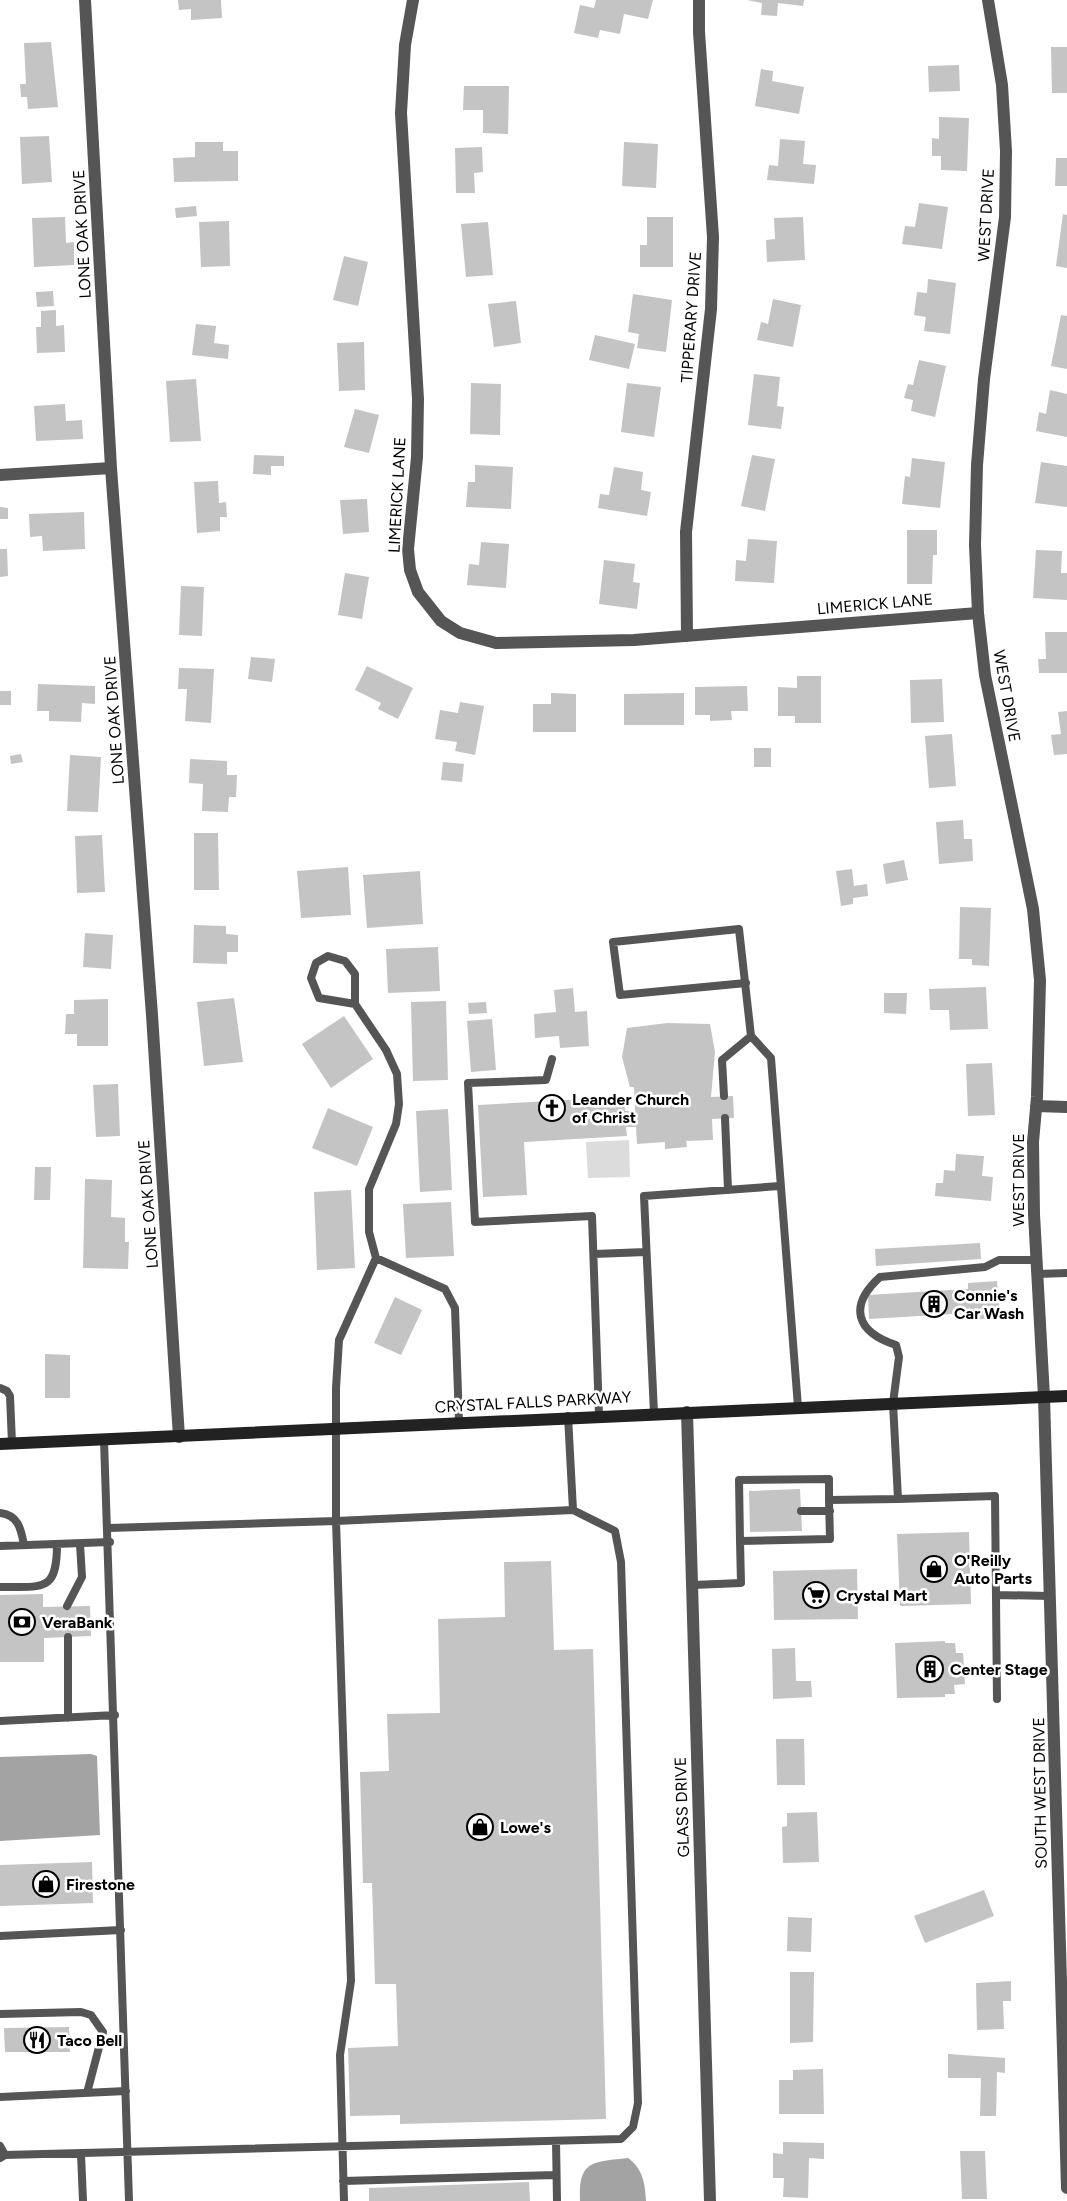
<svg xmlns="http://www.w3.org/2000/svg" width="1067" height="2201" viewBox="0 0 1067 2201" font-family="Figtree,sans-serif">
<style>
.green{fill:#dcdcdc}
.water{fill:#a3a3a3}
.building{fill:#c4c4c4}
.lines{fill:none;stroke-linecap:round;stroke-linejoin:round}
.service{stroke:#555;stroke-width:8}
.minor{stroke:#555;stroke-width:12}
.secondary{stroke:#222;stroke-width:12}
.labels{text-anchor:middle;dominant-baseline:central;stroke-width:5;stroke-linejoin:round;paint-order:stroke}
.street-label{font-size:16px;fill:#000;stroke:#fff}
.poi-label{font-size:16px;font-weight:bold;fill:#000;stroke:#fff;text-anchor:start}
</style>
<rect width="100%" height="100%" fill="#fff"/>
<path class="green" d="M629 1140 630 1177 588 1178 586 1142Z"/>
<path class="water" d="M91 1754 97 1756 100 1835 0 1841V1757Z
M628 2158C643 2169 645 2183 646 2201H580C578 2160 593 2162 628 2158Z"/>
<path class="building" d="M178 0H221L222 18 191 20V9L179 10Z
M596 0H653L648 19 624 14 620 34 600 30 598 38 574 33 580 5 594 8Z
M747 0H804L803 6 778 3 777 16 761 15 762 3Z
M51 42 58 107 28 109 27 97H21L20 84H26L24 43Z
M1051 47H1067V93H1052Z
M959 65 960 91 929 92 928 66Z
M761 69 773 71 772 81 804 87 799 114 755 106Z
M464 86H509L508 134 483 133V110H463Z
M939 117 969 118 967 171 941 170V156H932V138L939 139Z
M49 136 52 182 22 184 20 137Z
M780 139 805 141 803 164 816 165 814 184 767 180 769 165 778 166Z
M195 142H223V151H238V181L174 182 173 158 195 157Z
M624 142 658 144 656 188 622 186Z
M482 147 483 172 474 173 475 193H456L455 148Z
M1056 158H1067V186H1055Z
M919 203 948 207 942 249 902 244 905 226 915 227Z
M196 206 197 216 176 218 175 208Z
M1063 214 1067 215V268L1056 266Z
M65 217 66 243 74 242V265L34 267 32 218Z
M647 217H673V267H640V245H647Z
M803 217 805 260 767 262 766 240 775 239 774 218Z
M229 221 230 266 201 267 199 222Z
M488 222 493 275 466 277 461 224Z
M344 256 368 262 358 306 333 300Z
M928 279 956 283 950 334 924 331 926 317 914 315 917 292 927 293Z
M53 291 54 306 37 307 36 292Z
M633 294 672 300 666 352 637 348 639 334 628 332Z
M773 299 801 305 793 347 757 340 761 322 768 324Z
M516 301 521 343 494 347 488 304Z
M56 310V326L64 325 65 352 37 353 36 327H41V311Z
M1061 315 1067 316V369L1051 366Z
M196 324 216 326 214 343 229 345 228 359 192 355Z
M595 335 635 344 629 369 589 360Z
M364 342 365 390 339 391 337 343Z
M919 360 946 366 935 417 911 411 913 400 904 398 908 384 913 385Z
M754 374 780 377 777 406 784 407 781 429 748 425Z
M196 379 201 441 170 442 166 381Z
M471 383 501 384 500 435 470 434Z
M627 383 661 387 654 437 621 432Z
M1050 390 1067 394V437L1036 431 1039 412 1046 414Z
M65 404 66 421 82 420 83 439 36 441 34 406Z
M355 409 379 415 369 453 344 447Z
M254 455 284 456V466H271V475L253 474Z
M752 455 775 459 765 511 741 506Z
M912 458 945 462 940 508 902 504 905 476 910 477Z
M1041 462 1067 466V507L1035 503Z
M475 465 513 467 511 509 466 507 468 482H475Z
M614 467 643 472 641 490 651 492 647 516 598 508 600 494 609 495Z
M218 481 219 503 226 502 227 517H220V531L197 533 194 482Z
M367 499 369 532 343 534 340 500Z
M0 507 8 508V519H0Z
M84 512 85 549 43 551 42 536 30 537 29 514Z
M907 530H937V555H933L932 584H907Z
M748 539 777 541 774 583 735 581 736 560 746 561Z
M481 542 509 544 506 588 467 585 469 564 479 565Z
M0 549H7L8 576 0 577Z
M1036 550 1062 551 1061 573H1067V600L1033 598Z
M604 560 635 564 633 582 640 583 637 609 599 604Z
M345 573 369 577 362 619 338 615Z
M181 586 204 587 202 636 179 635Z
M1045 632H1067V673H1039L1038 659H1046Z
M251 657 275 659 272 682 248 679Z
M367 666 413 688 398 719 378 709 381 703 355 690Z
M179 668 214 669 211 723 185 721 187 689H178Z
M797 676H821V723H795V716H778V687L797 688Z
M942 679 944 722 911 723 910 680Z
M38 684 95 686V704L82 703 81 722 49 721V711H37Z
M747 686 748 711H731L732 720 710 721V715H695V687Z
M0 691H11V705H0Z
M551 693 576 694V732H533V704H551Z
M684 693V725H624V694Z
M460 702 484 706 475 755 455 751 457 742 435 739 440 710 458 713Z
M1067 711V754L1054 755 1051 735 1061 734 1058 712Z
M952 734 956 786 929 788 925 736Z
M754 748H771V767H754Z
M21 754 23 762 11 764 10 756Z
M70 755 101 757 98 812 67 811Z
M190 759 227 761V775H237L236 797H229L228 812 202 811 203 784 189 783Z
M443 762 464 764 462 782 441 780Z
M963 820 964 839H972L973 861 939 864 936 822Z
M194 833H218L219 890H194Z
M102 835 105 892 77 893 75 836Z
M904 860 908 880 886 884 883 864Z
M348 867 351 915 301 918 297 871Z
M852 869 854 886 867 884 868 896 853 898V904L841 906 836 871Z
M420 871 423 924 367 928 363 875Z
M960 907 991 908 989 966 972 965V959H959Z
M194 925 226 926V934L238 935V952H227V964L193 963Z
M85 933 113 935 111 969 83 967Z
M438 947 440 991 388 993 386 949Z
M986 987 988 1029 950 1030 949 1010H930L929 989Z
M573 988 575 1012 587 1011 589 1046 560 1048 559 1036 535 1038 534 1014 556 1012 554 990Z
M884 993H907L906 1014 884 1013Z
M234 998 243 1062 204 1066 197 1002Z
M108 999V1046H77V1034H65L66 1014H74V1000Z
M446 1001 448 1080 413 1081 411 1002Z
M486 1002 487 1013 469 1014 468 1003Z
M344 1016 373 1059 331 1088 302 1044Z
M492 1019 496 1070 471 1072 467 1021Z
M667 1023 710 1024 715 1052 711 1097 733 1096 734 1118 712 1119 713 1140 686 1141 687 1147 665 1149V1142L637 1144 636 1127H626L627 1136 524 1142 527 1195 483 1197 478 1105 624 1097 625 1111H635L634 1087H630L622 1057 627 1028Z
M992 1063 995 1115 968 1116 966 1064Z
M118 1084 120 1136 96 1137 93 1085Z
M328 1108 373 1127 357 1166 312 1148Z
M448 1109 452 1190 420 1192 416 1111Z
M956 1154 984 1156 982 1176 993 1177 991 1201 935 1196 936 1183H943L944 1170 955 1171Z
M35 1167H51L50 1200H34Z
M85 1179 112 1180 111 1217 125 1218V1242H129L128 1269 83 1268Z
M351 1190 355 1268 317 1270 314 1192Z
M451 1202 454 1256 406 1258 403 1204Z
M980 1243 981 1259 876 1266 875 1249Z
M997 1281 1000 1318 969 1320V1313L869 1319 868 1295 968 1289V1283Z
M395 1297 422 1310 401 1355 374 1343Z
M45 1354 70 1355V1398H45Z
M800 1489 802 1531 750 1532 749 1491Z
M969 1532 971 1604 900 1606 897 1534Z
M551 1561 554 1650 593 1649 606 2119 400 2124V2115L350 2116 348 2048 398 2046 396 1984H375L372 1883H363L360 1772 389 1771 387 1714 440 1713 438 1619 505 1617 504 1562Z
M857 1569 858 1619 774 1620 773 1571Z
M43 1594V1607L90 1606 91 1636 44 1638V1662H0V1595Z
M945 1641V1643H955L956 1653H963L965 1684 954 1685 955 1694H945V1697L897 1698 895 1643Z
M795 1648 796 1681H811L812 1697 773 1699 772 1649Z
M776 1739H804L805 1785H777Z
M817 1812 819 1862 783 1863 782 1827 787 1826V1813Z
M92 1862 93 1903 0 1906V1865Z
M984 1890 994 1916 925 1943 914 1916Z
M788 1917 812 1918 811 1952 787 1951Z
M790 1972H814L813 2042 790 2043Z
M1011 1981V2001H1003L1004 2029 977 2030 976 1983Z
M69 2027 70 2052H5L4 2028Z
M948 2054 1005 2058V2073L997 2072 996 2116H980L981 2078H948Z
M823 2069 824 2114H779V2080H793V2070Z
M783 2142 824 2143V2159L809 2158 808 2198 783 2197 784 2178H773V2153L783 2154Z
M960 2151H985L987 2199H962Z
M529 2182 530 2201H369V2188Z"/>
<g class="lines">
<path class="service" d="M746 983 620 995 613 942 739 929 751 1036 771 1058 798 1407
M552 1059 546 1080 468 1083 475 1222 592 1216 599 1415
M724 1096 722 1060 751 1036
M725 1118 728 1190
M594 1254 646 1252
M376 1258 445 1289 455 1308 459 1421
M1037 1274 1067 1273
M0 1388 7 1391 10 1396 12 1443
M654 1413 644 1196 780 1186
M104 1440 129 2201
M801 1511H830
M0 1513C19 1515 21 1530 24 1545
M109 1528 336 1521 573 1510
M740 1541 739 1480 829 1479V1500
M0 1546 110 1542
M693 1585 741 1583 740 1541 830 1539 829 1500 898 1499
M0 1587C42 1586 57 1594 57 1544
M996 1595 1051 1596
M67 1606 82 1577 80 1544
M68 1637V1718
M997 1699 995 1496 898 1499 893 1403 899 1357 896 1345C856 1332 848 1306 880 1277L985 1267 999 1260H1036
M0 1721 115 1715
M0 1936 121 1930
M0 2014 81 2012 91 2015 103 2032 87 2093
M0 2097 126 2091
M556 2141 557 2201
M0 2146 5 2155
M81 2154 83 2201
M0 2158 5 2155 621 2139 633 2127 638 2103 621 1562 615 1531 573 1510 568 1416
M343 2181 556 2175
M344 2201 340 2055 351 1981 350 1950 336 1521V1388L339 1340 376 1258 369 1232V1189L396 1124 399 1104 397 1074 386 1050 355 1004V974L345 961 328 956 316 963 311 978 319 998 355 1004"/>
<path class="minor" d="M85 0 111 468 152 1015 179 1437
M413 0 405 45 401 113 418 399 417 457 408 549 410 570 418 592 441 621 460 633 496 643 634 640 978 613
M988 0 1002 85 1006 151 1005 217 984 379 977 465 975 545 978 613 985 675 1033 909 1040 980 1037 1097 1033 1142 1034 1214 1044 1397 1067 2188
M0 475 111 468
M687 636 686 532 711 309 713 237 699 32V0
M1036 1106 1067 1107
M687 1412 710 2201"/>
<path class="secondary" d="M0 1444 1067 1396"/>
</g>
<defs>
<symbol id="church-ring" viewBox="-11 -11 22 22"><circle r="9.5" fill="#fff" stroke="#000" stroke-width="1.5"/><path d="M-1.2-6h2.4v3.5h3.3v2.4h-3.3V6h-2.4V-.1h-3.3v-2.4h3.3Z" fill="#000"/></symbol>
<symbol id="building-ring" viewBox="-11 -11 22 22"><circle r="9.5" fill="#fff" stroke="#000" stroke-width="1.5"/><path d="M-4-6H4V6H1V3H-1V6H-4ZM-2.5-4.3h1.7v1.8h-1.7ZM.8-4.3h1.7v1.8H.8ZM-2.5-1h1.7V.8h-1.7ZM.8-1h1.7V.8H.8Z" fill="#000"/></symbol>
<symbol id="shop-ring" viewBox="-11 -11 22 22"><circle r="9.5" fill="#fff" stroke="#000" stroke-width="1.5"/><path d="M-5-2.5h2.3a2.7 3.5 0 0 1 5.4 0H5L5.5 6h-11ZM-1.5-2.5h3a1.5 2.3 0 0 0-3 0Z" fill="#000"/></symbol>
<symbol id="supermarket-ring" viewBox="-11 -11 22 22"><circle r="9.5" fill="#fff" stroke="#000" stroke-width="1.5"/><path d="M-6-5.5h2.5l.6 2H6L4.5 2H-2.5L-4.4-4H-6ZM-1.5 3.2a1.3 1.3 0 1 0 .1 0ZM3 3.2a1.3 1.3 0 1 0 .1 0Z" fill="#000"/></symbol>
<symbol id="bank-ring" viewBox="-11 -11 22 22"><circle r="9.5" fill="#fff" stroke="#000" stroke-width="1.5"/><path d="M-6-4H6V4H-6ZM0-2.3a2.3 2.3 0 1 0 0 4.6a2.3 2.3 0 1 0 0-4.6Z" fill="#000"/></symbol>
<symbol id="restaurant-ring" viewBox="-11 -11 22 22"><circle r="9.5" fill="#fff" stroke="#000" stroke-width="1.5"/><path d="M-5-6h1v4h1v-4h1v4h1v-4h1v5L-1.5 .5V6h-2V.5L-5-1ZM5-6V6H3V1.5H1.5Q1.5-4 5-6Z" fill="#000"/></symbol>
</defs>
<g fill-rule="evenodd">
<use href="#church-ring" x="537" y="1093" width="30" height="30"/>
<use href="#building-ring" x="919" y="1289" width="30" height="30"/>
<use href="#shop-ring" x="919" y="1554" width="30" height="30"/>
<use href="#supermarket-ring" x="801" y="1580" width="30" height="30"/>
<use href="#bank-ring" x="7" y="1607" width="30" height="30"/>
<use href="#building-ring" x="915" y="1654" width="30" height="30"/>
<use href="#shop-ring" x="465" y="1812" width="30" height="30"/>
<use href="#shop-ring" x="31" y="1869" width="30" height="30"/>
<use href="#restaurant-ring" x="22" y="2025" width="30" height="30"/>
</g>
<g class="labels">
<g class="street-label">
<text transform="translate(986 215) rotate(-87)">WEST DRIVE</text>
<text transform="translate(82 234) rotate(-93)">LONE OAK DRIVE</text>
<text transform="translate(691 317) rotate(-86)">TIPPERARY DRIVE</text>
<text transform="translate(397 495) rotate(-87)">LIMERICK LANE</text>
<text transform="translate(875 604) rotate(-5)">LIMERICK LANE</text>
<text transform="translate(1007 696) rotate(80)">WEST DRIVE</text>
<text transform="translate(114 720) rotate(-94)">LONE OAK DRIVE</text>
<text transform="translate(1018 1180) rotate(-90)">WEST DRIVE</text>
<text transform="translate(148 1204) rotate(-94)">LONE OAK DRIVE</text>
<text transform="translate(533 1402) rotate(-3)">CRYSTAL FALLS PARKWAY</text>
<text transform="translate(1040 1793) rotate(-91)">SOUTH WEST DRIVE</text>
<text transform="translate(682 1807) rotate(-92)">GLASS DRIVE</text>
</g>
<g class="poi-label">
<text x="572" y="1099">Leander Church<tspan x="572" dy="18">of Christ</tspan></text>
<text x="954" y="1295">Connie's<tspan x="954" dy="18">Car Wash</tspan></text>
<text x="954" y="1560">O'Reilly<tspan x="954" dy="18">Auto Parts</tspan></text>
<text x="836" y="1595">Crystal Mart</text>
<text x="42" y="1622">VeraBank</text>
<text x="950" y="1669">Center Stage</text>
<text x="500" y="1827">Lowe's</text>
<text x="66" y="1884">Firestone</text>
<text x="57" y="2040">Taco Bell</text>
</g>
</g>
</svg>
